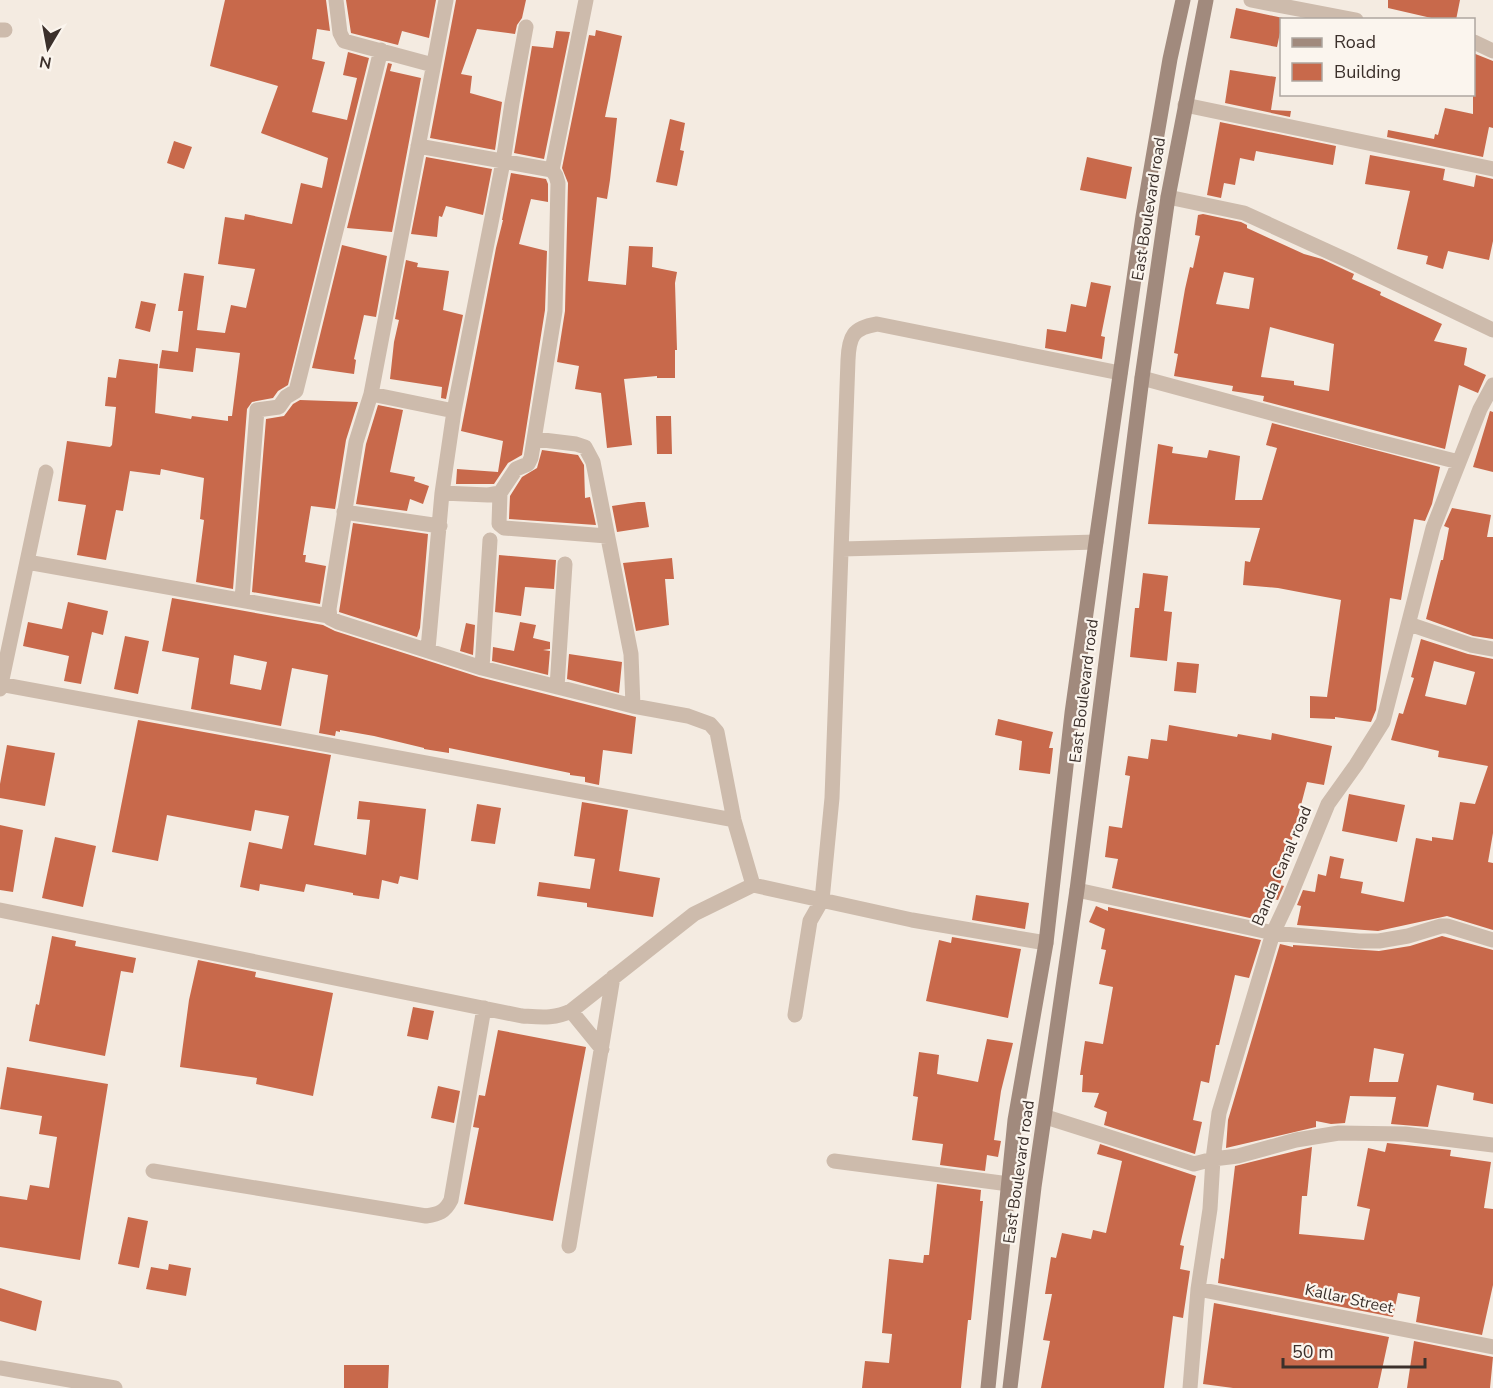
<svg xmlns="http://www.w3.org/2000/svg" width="1493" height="1388" viewBox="0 0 1493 1388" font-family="'Nunito Sans',sans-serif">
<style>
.building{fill:#c8694b;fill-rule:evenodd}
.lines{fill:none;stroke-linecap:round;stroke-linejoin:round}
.street{stroke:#cdbbac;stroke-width:15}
.secondary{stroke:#a18a7d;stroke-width:15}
.labels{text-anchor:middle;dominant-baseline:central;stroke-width:4.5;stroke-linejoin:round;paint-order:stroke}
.street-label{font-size:16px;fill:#3b302b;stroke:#fbf5ee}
</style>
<rect width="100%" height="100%" fill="#f4ebe1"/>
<path class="building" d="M225 0H326L330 31 317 29 312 59 325 62 312 112 347 120 357 78 343 75 348 52 369 58 288 385 278 391 273 398 252 402 247 409 233 589 196 582 204 520 200 519 204 478 161 469 160 475 130 471 123 511 116 510 106 560 77 555 86 505 58 501 67 441 110 447 112 445 116 407 105 406 108 377 116 378 119 359 158 364 155 413 191 419 192 416 228 421V416H232L240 353 196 348 193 372 159 368 162 350 178 352 183 311H178L184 273 204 276 197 330 225 333 231 305 246 308 255 269 218 264 225 217 244 220 245 214 292 224 301 183 322 188 328 158 261 133 278 86 210 66Z
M346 0H436L429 38 402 31 398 45 351 33Z
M456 0H526L522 18 517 25 515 34 477 29 461 74 472 76 470 93 502 102 495 150 430 138Z
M1388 0H1460L1456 20H1440L1388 8Z
M1236 8 1283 18 1277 47 1230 38Z
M596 30 622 36 605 117 617 118 610 180 607 199 597 197 588 281 626 285 629 246 653 247 652 267 677 272 675 283 677 350H675V378H657V376L624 379 632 445 607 448 601 393 575 389 579 366 557 362 565 311 568 183 562 168 589 35 595 36Z
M556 31 570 32 544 159 514 153 532 46 553 48Z
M1473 53 1493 61V128L1489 127 1483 157 1387 137 1388 130 1434 139 1435 134 1438 135 1445 108 1473 114Z
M388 63 392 64 390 71 421 78 392 232 347 228Z
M1230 70 1276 77 1271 110 1291 111 1290 117 1225 103Z
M670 119 685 123 680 150 684 151 677 186 656 182Z
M1220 122 1336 146 1333 165 1256 151 1254 161 1240 158 1235 185 1224 183 1221 198 1207 195Z
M174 141 192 147 184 169 167 163Z
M1370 155 1445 169 1443 180 1474 187 1476 175 1493 179V241L1489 260 1448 251 1443 269 1426 264 1428 256 1397 249 1410 191 1365 184Z
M426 157 492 169 483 215 446 206 442 217 439 216 437 237 411 234Z
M1087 157 1132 167 1126 199 1080 190Z
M511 173 546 179 548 184V202L531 199 519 244 547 251 545 310 522 455 508 463 494 484H456L457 469 498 472 503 441 461 431 496 248 503 220H502Z
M1203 214 1241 222 1247 225V228L1304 254 1322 259 1354 274 1352 279 1381 292 1380 295 1442 324 1434 341 1467 348 1464 365 1486 375 1478 393 1459 385 1445 449 1263 401 1264 396 1232 391 1233 386 1174 376 1178 354 1174 353 1185 289 1190 267 1193 268 1200 236 1195 235 1198 215ZM1224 272 1254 278 1249 309 1216 304ZM1270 327 1334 344 1329 391 1294 385V381L1261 377Z
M342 245 387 256 376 317 364 315 354 359 356 360 354 374 312 368Z
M406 260 418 263 417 267 449 271 443 310 463 315 446 399 441 398 442 387 390 379 394 342 399 320 395 319Z
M1091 282 1111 286 1101 336 1105 337 1102 359 1045 348 1047 329 1066 332 1071 304 1086 307Z
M141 301 156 304 150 332 135 328Z
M300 400 358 402 346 440 335 509 311 506 303 555H306L305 562 326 566 320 604 252 592 266 419 284 416 293 404Z
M378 405 403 410 390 472 415 477 414 481 429 486 423 504 410 499 407 511 356 504 366 444Z
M1490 411 1493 412V472L1473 467Z
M656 416H671L672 454H657Z
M1272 423 1440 467 1432 504 1425 521 1414 519 1401 600 1390 598 1376 710 1371 722 1335 717V719L1310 718V696L1327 697 1341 600 1278 588 1243 585 1245 561 1250 562 1260 528 1148 524 1158 444 1173 447 1172 453 1207 458 1209 450 1240 456 1235 500H1262L1277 448 1266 445Z
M542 450 578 455 584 465 585 498 590 497 596 525 509 519 510 496 522 477 537 468Z
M638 502H645L649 527 617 532 612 506Z
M1452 508 1491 515 1487 537H1493V639L1473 636 1426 619 1441 560H1443L1449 528 1444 526Z
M353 523 428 534 420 628 417 637 339 612Z
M499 555 556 560 554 589 525 587 521 616 495 612Z
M672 558 674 579H665L669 625 636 631 623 563Z
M1143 573 1168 576 1164 611 1172 612 1167 661 1130 657 1135 608H1139Z
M172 598 323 625 335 631 479 677 636 717 632 754 603 750 599 785 585 782V777L570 775V773L449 748V753L424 749V748L374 736 340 730V732L336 731 335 736 319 733 328 675 292 668 281 726 191 709 199 658 162 651ZM234 655 267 662 261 690 230 684Z
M68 602 108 611 103 635 92 632 81 684 64 681 69 656 23 646 28 622 62 629Z
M520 622 536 625 533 638 550 642V649L543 650 550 651 548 675 492 661 493 647 514 651Z
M466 623 475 625 473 655 460 651Z
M125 636 149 641 138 694 114 689Z
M1421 639 1468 654 1493 659V833L1488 862 1493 863V930L1447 916 1378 931 1297 925 1301 906 1297 905 1303 890 1315 892 1318 874 1326 876 1330 856 1344 859 1340 878 1363 882 1361 893 1404 902 1416 838 1432 841V837L1453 840 1460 802 1475 804 1488 766 1438 757 1439 751 1391 740 1399 713 1403 714 1414 678 1411 677ZM1434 661 1475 672 1466 705 1425 696Z
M569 654 622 662 619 693 567 679Z
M1177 662 1199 664 1196 693 1174 691Z
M998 719 1053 732 1049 748H1053L1050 774 1019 770 1022 741 995 735Z
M138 720 331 755 314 845 366 855 370 820 357 819 359 801 426 809 418 880 400 876 398 884 382 880 379 899 353 895V893L306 884 304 892 260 884 259 891 240 887 249 842 282 849 289 816 255 810 251 831 167 815 158 861 112 852Z
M1169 725 1237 737 1238 734 1271 740 1272 733 1332 746 1324 785 1307 782 1280 885 1284 886 1280 895 1278 900 1266 897 1259 920 1112 888 1118 859 1105 857 1109 826 1122 828 1130 776 1125 775 1128 756 1148 759 1151 739 1167 741Z
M7 745 55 753 45 806 0 798V784Z
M1349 794 1405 805 1397 842 1342 831Z
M582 802 628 810 619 871 660 878 653 917 587 907V903L537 896 539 882 590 889 595 859 574 856Z
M477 804 501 808 495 844 471 841Z
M0 825 23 830 13 892 0 890Z
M55 837 96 846 83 907 42 898Z
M976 895 1029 903 1025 929 972 920Z
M1096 906 1108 911V907L1261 940 1249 978 1235 975 1219 1045H1216L1209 1083 1201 1081 1193 1120 1202 1122 1195 1154 1104 1125 1107 1112 1094 1107 1099 1093 1082 1092 1083 1075H1080L1085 1041 1103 1044 1113 987 1099 984 1106 950 1101 949 1105 929 1089 922Z
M52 936 76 941 75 946 136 958 133 973 121 971 105 1056 29 1041 36 1004 39 1005Z
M1442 936 1493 950V1104L1473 1100 1474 1093 1437 1085 1428 1127 1391 1124 1396 1097 1350 1096 1345 1123 1331 1124 1316 1121V1127L1226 1148 1228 1120 1280 944 1293 947V945L1379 951 1410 946ZM1374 1048 1404 1054 1398 1082H1369Z
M952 937 1021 949 1008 1018 926 1001 939 940 951 943Z
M198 960 256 972 255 977 333 993 313 1096 256 1084 257 1078 180 1067 189 1000Z
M413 1007 434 1011 428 1040 407 1036Z
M498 1030 586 1047 553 1221 464 1204 479 1128 473 1127 479 1095 485 1096Z
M987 1039 1013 1043 1001 1091 994 1140 1001 1141 998 1157 987 1155 985 1171 940 1165 943 1144 912 1140 918 1097 913 1096 919 1052 939 1055 937 1074 978 1082Z
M7 1067 108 1084 80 1260 0 1247V1196L27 1200 30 1185 49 1188 57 1137 39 1134 42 1116 0 1109Z
M438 1086 460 1091 454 1123 431 1118Z
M1387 1143 1451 1150 1450 1156 1491 1162 1484 1208 1493 1209V1285L1482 1335 1416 1322 1420 1297 1398 1293 1393 1317 1218 1283 1221 1258 1224 1259 1235 1166 1312 1147 1307 1196H1302L1299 1234 1364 1240 1370 1209 1357 1206 1368 1148 1385 1152Z
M1100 1144 1196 1176 1180 1245 1184 1246 1180 1269 1190 1271 1183 1318 1173 1316 1164 1388H1041L1050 1341 1043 1340 1052 1294H1045L1051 1257 1056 1258 1062 1233 1091 1239 1093 1230 1106 1233 1122 1161 1097 1154Z
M937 1184 981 1190 980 1201H983L971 1320H968L961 1388H862L865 1361 889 1363 892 1334 882 1333 889 1259 923 1263 924 1255H929Z
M128 1217 148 1221 139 1268 118 1264Z
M169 1264 191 1268 186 1296 146 1289 151 1267 168 1270Z
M0 1288 42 1301 36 1331 0 1321Z
M1214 1303 1389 1337 1378 1388H1233L1203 1384Z
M1414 1341 1493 1357 1490 1388H1407Z
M344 1365H389L388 1388H344Z"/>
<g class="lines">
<path class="street" d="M336 0 340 33 344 41 433 65
M446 0 371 394 356 442 329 609 330 618 338 622 482 668 633 706 688 716 710 724 717 732 734 820 753 885 912 920 1046 943
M1251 0 1356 20
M0 30H5
M1474 42 1493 51
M1185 105 1493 169
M418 146 552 170
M1168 197 1244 213 1351 262 1493 330
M1142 378 1367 439 1459 462
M371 394 454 411
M535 439 576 444 585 447 593 462 631 654 633 706
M442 493 488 495 500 493 516 469 528 464 531 458 555 311 558 183 556 176 552 170 586 0
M500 493 499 524 504 528 607 536
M344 512 440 526
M842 549 1096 542
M27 562 329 616
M242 599 257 410 279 407 286 397 296 391 381 50
M1409 624 1471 645 1493 649
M428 649 442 493 454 411 503 162 512 103 526 27
M482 668 490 540
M0 684 734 820
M557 687 565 564
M0 689 46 472
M1077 890 1273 933 1359 941H1379L1408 936 1441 926H1447L1493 940
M0 910 522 1016C540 1017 555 1019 571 1011L694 914 753 885
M571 1011 602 1049
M795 1015 810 921 822 900 832 798 848 360C849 336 853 328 877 324L1120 373
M1046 1117 1194 1164 1213 1159 1238 1156 1296 1140 1339 1133 1405 1134 1493 1145
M834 1161 1009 1184
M153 1171 426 1216C439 1214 445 1212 451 1200L484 1008
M569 1246 613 977
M1198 1289 1493 1347
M0 1368 115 1388
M1190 1388 1198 1289 1210 1209 1213 1159 1219 1113 1273 933 1289 899 1328 804 1356 765 1383 722 1433 528 1480 409 1493 385"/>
<path class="secondary" d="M988 1388 1015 1120 1046 943 1072 713 1096 542 1143 216 1170 59 1183 0
M1010 1388 1034 1187 1077 890 1142 378 1168 197 1206 0"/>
</g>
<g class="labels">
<g class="street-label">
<text transform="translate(1149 209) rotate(-81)">East Boulevard road</text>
<text transform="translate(1084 691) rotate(-83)">East Boulevard road</text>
<text transform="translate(1282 866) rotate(-67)">Banda Canal road</text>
<text transform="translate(1019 1172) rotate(-82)">East Boulevard road</text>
<text transform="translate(1349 1299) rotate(12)">Kallar Street</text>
</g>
</g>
<rect x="1280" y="18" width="195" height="78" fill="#fbf5ee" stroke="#aea6a0" stroke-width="1.5"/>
<rect x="1292" y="38" width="30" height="9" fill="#a18a7d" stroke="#aea6a0" stroke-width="1.5"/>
<text x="1334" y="48" font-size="18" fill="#3b302b">Road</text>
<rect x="1292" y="63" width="30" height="18" fill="#c8694b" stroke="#aea6a0" stroke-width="1.5"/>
<text x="1334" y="78" font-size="18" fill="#3b302b">Building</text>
<g transform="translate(48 48) rotate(190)" stroke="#fbf5ee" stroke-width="4.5" paint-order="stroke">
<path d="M0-4.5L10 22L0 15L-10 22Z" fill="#3b302b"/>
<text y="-9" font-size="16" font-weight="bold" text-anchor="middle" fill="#3b302b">N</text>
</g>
<path d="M1283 1358v9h142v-9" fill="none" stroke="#3b302b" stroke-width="3"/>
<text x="1292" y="1358" font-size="18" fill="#3b302b" stroke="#fbf5ee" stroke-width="4.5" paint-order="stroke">50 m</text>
</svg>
